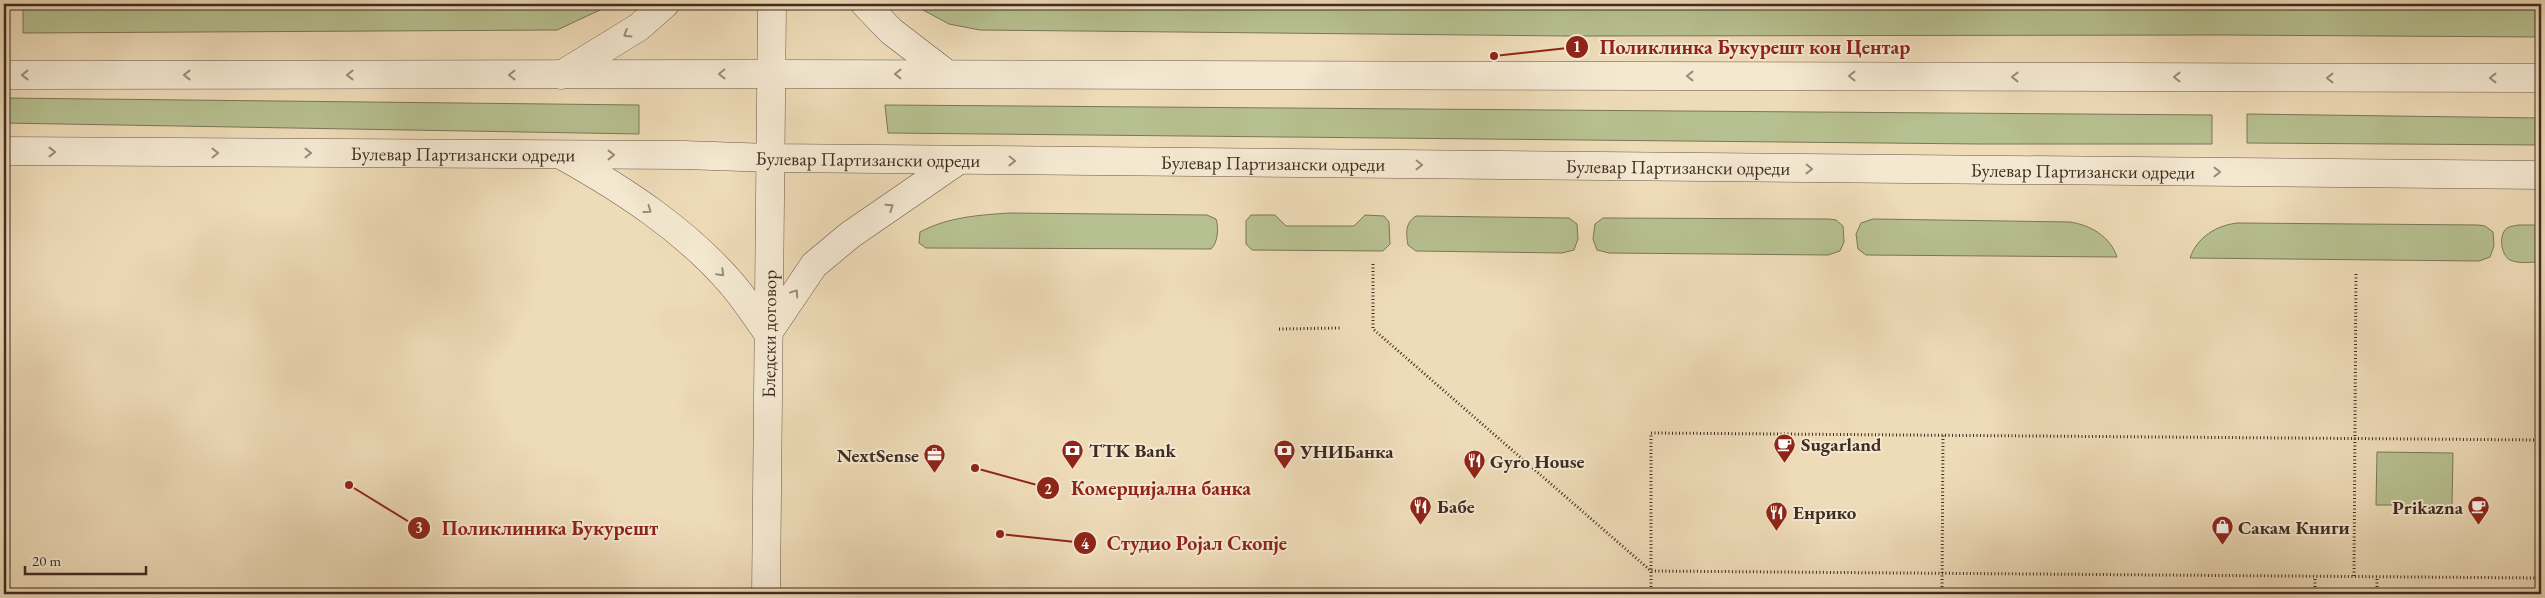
<svg xmlns="http://www.w3.org/2000/svg" width="2545" height="598" viewBox="0 0 2545 598" font-family="'EB Garamond',serif">
<style>
.green{fill:#b7c090;stroke:#7c7659}
.lines{fill:none;stroke-linecap:round;stroke-linejoin:round}
.tertiary-casing{stroke:#6c5848;stroke-width:29}
.path{stroke:#402c22;stroke-width:3;stroke-dasharray:1 2.5;stroke-linecap:butt}
.tertiary{stroke:#f4e8d1;stroke-width:28}
.oneway{stroke:#9a8a7a}
.labels{text-anchor:middle;dominant-baseline:central;stroke-width:4;stroke-linejoin:round;paint-order:stroke}
.street-label{font-size:19px;fill:#402c22;stroke:#f4e8d1}
.poi-label{font-size:19px;font-weight:bold;fill:#402c22;stroke:#f4e8d1;text-anchor:start}
.leader{fill:none;stroke:#8f2418;stroke-width:2}
.callout-dot{fill:#8f2418;stroke:#f4e8d1;stroke-width:2}
.mark-label{font-size:15px;text-anchor:middle;font-weight:bold;fill:#fff}
.callout-label{font-size:20px;text-anchor:middle;font-weight:bold;fill:#8f2418;stroke:#f4e8d1;stroke-width:4;stroke-linejoin:round;paint-order:stroke}
</style>
<rect width="100%" height="100%" fill="#eedbb8"/>
<filter id="stains"><feTurbulence type="fractalNoise" baseFrequency=".004" numOctaves="4"/><feColorMatrix values="0 0 0 0 .2 0 0 0 0 .09 0 0 0 0 .02 0 0 0 .5 -.17"/></filter>
<radialGradient id="worn" r=".72"><stop offset=".6" stop-color="#630" stop-opacity="0"/><stop offset="1" stop-color="#630" stop-opacity=".3"/></radialGradient>
<path class="green" d="M23 4H613L557 30 23 33Z
M912 4H2541V37L2224 35 1567 36 980 30 949 24Z
M4 98 639 105V134L4 123Z
M885 105 2212 115V144H1980L888 133Z
M2247 114 2541 118V145L2247 143Z
M1010 213 1207 215 1216 219C1219 227 1218 243 1211 249L926 248 919 243 920 232C948 217 979 215 1010 213Z
M1251 215H1275L1286 226H1354L1365 215 1384 216 1389 222 1390 244 1383 251 1252 250 1246 244V221Z
M1416 216 1569 218 1577 224 1578 239 1574 250 1562 253 1416 251 1408 245C1406 233 1405 223 1416 216Z
M1603 218 1829 219 1836 220 1843 226 1844 242 1840 251 1828 255 1609 253 1597 250 1593 239 1595 224Z
M1873 219 2070 222C2090 225 2110 236 2117 257L1866 255 1858 249 1856 234 1861 223Z
M2238 223 2478 225 2485 226 2493 232 2494 246 2490 257 2479 261 2190 258C2197 237 2217 225 2238 223Z
M2518 225H2541V262C2532 262 2519 264 2510 260 2501 255 2498 235 2507 228 2510 226 2515 226 2518 225Z
M2377 452 2453 453 2452 505H2376Z"/>
<g class="lines">
<defs>
<g id="tertiary">
<path d="M865 4 891 31 947 74"/>
<path d="M4 75 771 74 2541 78"/>
<path d="M561 75 639 27 665 4"/>
<path id="s1" d="M4 151 684 155 771 158 2541 175"/>
<path d="M563 156C624 190 685 230 731 283 745 299 756 317 768 333"/>
<path d="M768 333 814 265 850 235 959 160"/>
<path id="s2" d="M766 594 772 4"/>
</g>
</defs>
<use href="#tertiary" class="tertiary-casing"/>
<path class="path" d="M1373 264V329L1651 571 2541 578
M1279 329 1340 328
M2354 576 2356 273
M1651 594V433L2541 440
M1942 594 1943 435
M2315 594V577
M2377 594V577"/>
<use href="#tertiary" class="tertiary"/>
</g>
<defs><path id="oneway-chevron" d="M-2-3.5L2.5 0L-2 3.5" fill="none" stroke-width="1.6" stroke-linecap="round" stroke-linejoin="round" transform="scale(1.25)"/></defs>
<g class="oneway">
<use href="#oneway-chevron" transform="translate(627 34) rotate(148)"/>
<use href="#oneway-chevron" transform="translate(722 74) rotate(179)"/>
<use href="#oneway-chevron" transform="translate(898 74) rotate(-180)"/>
<use href="#oneway-chevron" transform="translate(25 75) rotate(-180)"/>
<use href="#oneway-chevron" transform="translate(187 75) rotate(-180)"/>
<use href="#oneway-chevron" transform="translate(350 75) rotate(-180)"/>
<use href="#oneway-chevron" transform="translate(512 75) rotate(-180)"/>
<use href="#oneway-chevron" transform="translate(1690 76) rotate(-180)"/>
<use href="#oneway-chevron" transform="translate(1852 76) rotate(-180)"/>
<use href="#oneway-chevron" transform="translate(2015 77) rotate(-180)"/>
<use href="#oneway-chevron" transform="translate(2177 77) rotate(-180)"/>
<use href="#oneway-chevron" transform="translate(2330 78) rotate(-180)"/>
<use href="#oneway-chevron" transform="translate(2493 78) rotate(-180)"/>
<use href="#oneway-chevron" transform="translate(52 152)"/>
<use href="#oneway-chevron" transform="translate(215 153)"/>
<use href="#oneway-chevron" transform="translate(308 153)"/>
<use href="#oneway-chevron" transform="translate(611 155)"/>
<use href="#oneway-chevron" transform="translate(1012 161) rotate(1)"/>
<use href="#oneway-chevron" transform="translate(1419 165) rotate(1)"/>
<use href="#oneway-chevron" transform="translate(1809 169) rotate(1)"/>
<use href="#oneway-chevron" transform="translate(2217 172)"/>
<use href="#oneway-chevron" transform="translate(890 207) rotate(-34)"/>
<use href="#oneway-chevron" transform="translate(648 210) rotate(36)"/>
<use href="#oneway-chevron" transform="translate(721 273) rotate(45)"/>
<use href="#oneway-chevron" transform="translate(795 293) rotate(-56)"/>
</g>
<defs>
<symbol id="cafe-pin" viewBox="-11 -11 22 30"><path d="M0 17L-7.5 6A9.5 9.5 0 1 1 7.5 6Z" fill="#8f2418" stroke="#f4e8d1"/><path d="M-5.5-4.5H6V0H3Q3 3.5 0 3.5H-2.5Q-5.5 3.5-5.5 0ZM3-3.2v2h1.7v-2ZM-6 4.5H4V6H-6Z" fill="#fff"/></symbol>
<symbol id="bank-pin" viewBox="-11 -11 22 30"><path d="M0 17L-7.5 6A9.5 9.5 0 1 1 7.5 6Z" fill="#8f2418" stroke="#f4e8d1"/><path d="M-6-4H6V4H-6ZM0-2.3a2.3 2.3 0 1 0 0 4.6a2.3 2.3 0 1 0 0-4.6Z" fill="#fff"/></symbol>
<symbol id="office-pin" viewBox="-11 -11 22 30"><path d="M0 17L-7.5 6A9.5 9.5 0 1 1 7.5 6Z" fill="#8f2418" stroke="#f4e8d1"/><path d="M-6-3h4V-5.5h4V-3h4V5H-6ZM-1-4.5V-3h2v-1.5ZM-6 0V1H6V0Z" fill="#fff"/></symbol>
<symbol id="restaurant-pin" viewBox="-11 -11 22 30"><path d="M0 17L-7.5 6A9.5 9.5 0 1 1 7.5 6Z" fill="#8f2418" stroke="#f4e8d1"/><path d="M-5-6h1v4h1v-4h1v4h1v-4h1v5L-1.5 .5V6h-2V.5L-5-1ZM5-6V6H3V1.5H1.5Q1.5-4 5-6Z" fill="#fff"/></symbol>
<symbol id="shop-pin" viewBox="-11 -11 22 30"><path d="M0 17L-7.5 6A9.5 9.5 0 1 1 7.5 6Z" fill="#8f2418" stroke="#f4e8d1"/><path d="M-5-2.5h2.3a2.7 3.5 0 0 1 5.4 0H5L5.5 6h-11ZM-1.5-2.5h3a1.5 2.3 0 0 0-3 0Z" fill="#fff"/></symbol>
</defs>
<g fill-rule="evenodd">
<use href="#cafe-pin" x="1772" y="432" width="25" height="34"/>
<use href="#bank-pin" x="1060" y="438" width="25" height="34"/>
<use href="#bank-pin" x="1272" y="438" width="25" height="34"/>
<use href="#office-pin" x="922" y="442" width="25" height="34"/>
<use href="#restaurant-pin" x="1462" y="448" width="25" height="34"/>
<use href="#restaurant-pin" x="1408" y="494" width="25" height="34"/>
<use href="#cafe-pin" x="2466" y="494" width="25" height="34"/>
<use href="#restaurant-pin" x="1764" y="500" width="25" height="34"/>
<use href="#shop-pin" x="2210" y="514" width="25" height="34"/>
</g>
<g class="labels">
<g class="street-label">
<text stroke="none"><textPath href="#s1" startOffset="459">Булевар Партизански одреди</textPath></text>
<text stroke="none"><textPath href="#s1" startOffset="864">Булевар Партизански одреди</textPath></text>
<text stroke="none"><textPath href="#s1" startOffset="1269">Булевар Партизански одреди</textPath></text>
<text stroke="none"><textPath href="#s1" startOffset="1674">Булевар Партизански одреди</textPath></text>
<text stroke="none"><textPath href="#s1" startOffset="2079">Булевар Партизански одреди</textPath></text>
<text stroke="none"><textPath href="#s2" startOffset="260">Бледски договор</textPath></text>
</g>
<g class="poi-label">
<text x="1801" y="444">Sugarland</text>
<text x="1089" y="450">TTK Bank</text>
<text x="1300" y="451">УНИБанка</text>
<text x="919" y="455" text-anchor="end">NextSense</text>
<text x="1490" y="461">Gyro House</text>
<text x="1437" y="506">Бабе</text>
<text x="2463" y="507" text-anchor="end">Prikazna</text>
<text x="1793" y="512">Енрико</text>
<text x="2238" y="527">Сакам Книги</text>
</g>
</g>
<path class="leader" d="M1494 56L1577 47M975 468L1048 488M349 485L419 528M1000 534L1085 543"/>
<g class="callout-dot">
<circle cx="1494" cy="56" r="5"/>
<circle cx="975" cy="468" r="5"/>
<circle cx="349" cy="485" r="5"/>
<circle cx="1000" cy="534" r="5"/>
<circle cx="1577" cy="47" r="12"/>
<circle cx="1048" cy="488" r="12"/>
<circle cx="419" cy="528" r="12"/>
<circle cx="1085" cy="543" r="12"/>
</g>
<g class="mark-label">
<text x="1577" y="52">1</text>
<text x="1048" y="494">2</text>
<text x="419" y="533">3</text>
<text x="1085" y="549">4</text>
</g>
<g class="callout-label">
<text x="1755" y="54">Поликлинка Букурешт кон Центар</text>
<text x="1161" y="495">Комерцијална банка</text>
<text x="550" y="535">Поликлиника Букурешт</text>
<text x="1197" y="550">Студио Ројал Скопје</text>
</g>
<rect width="2545" height="598" fill="none" stroke="#eedbb8" stroke-width="20"/>
<rect x="5" y="5" width="2535" height="588" fill="none" stroke="#402c22" stroke-width="2.5"/>
<rect x="10" y="10" width="2525" height="578" fill="none" stroke="#402c22"/>
<path d="M25 566v8h121v-8" fill="none" stroke="#402c22" stroke-width="2.5"/>
<text x="32" y="566" font-size="15" fill="#402c22" stroke="#f4e8d1" stroke-width="4" paint-order="stroke">20 m</text>
<rect width="100%" height="100%" filter="url(#stains)"/>
<rect width="100%" height="100%" fill="url(#worn)"/>
</svg>
